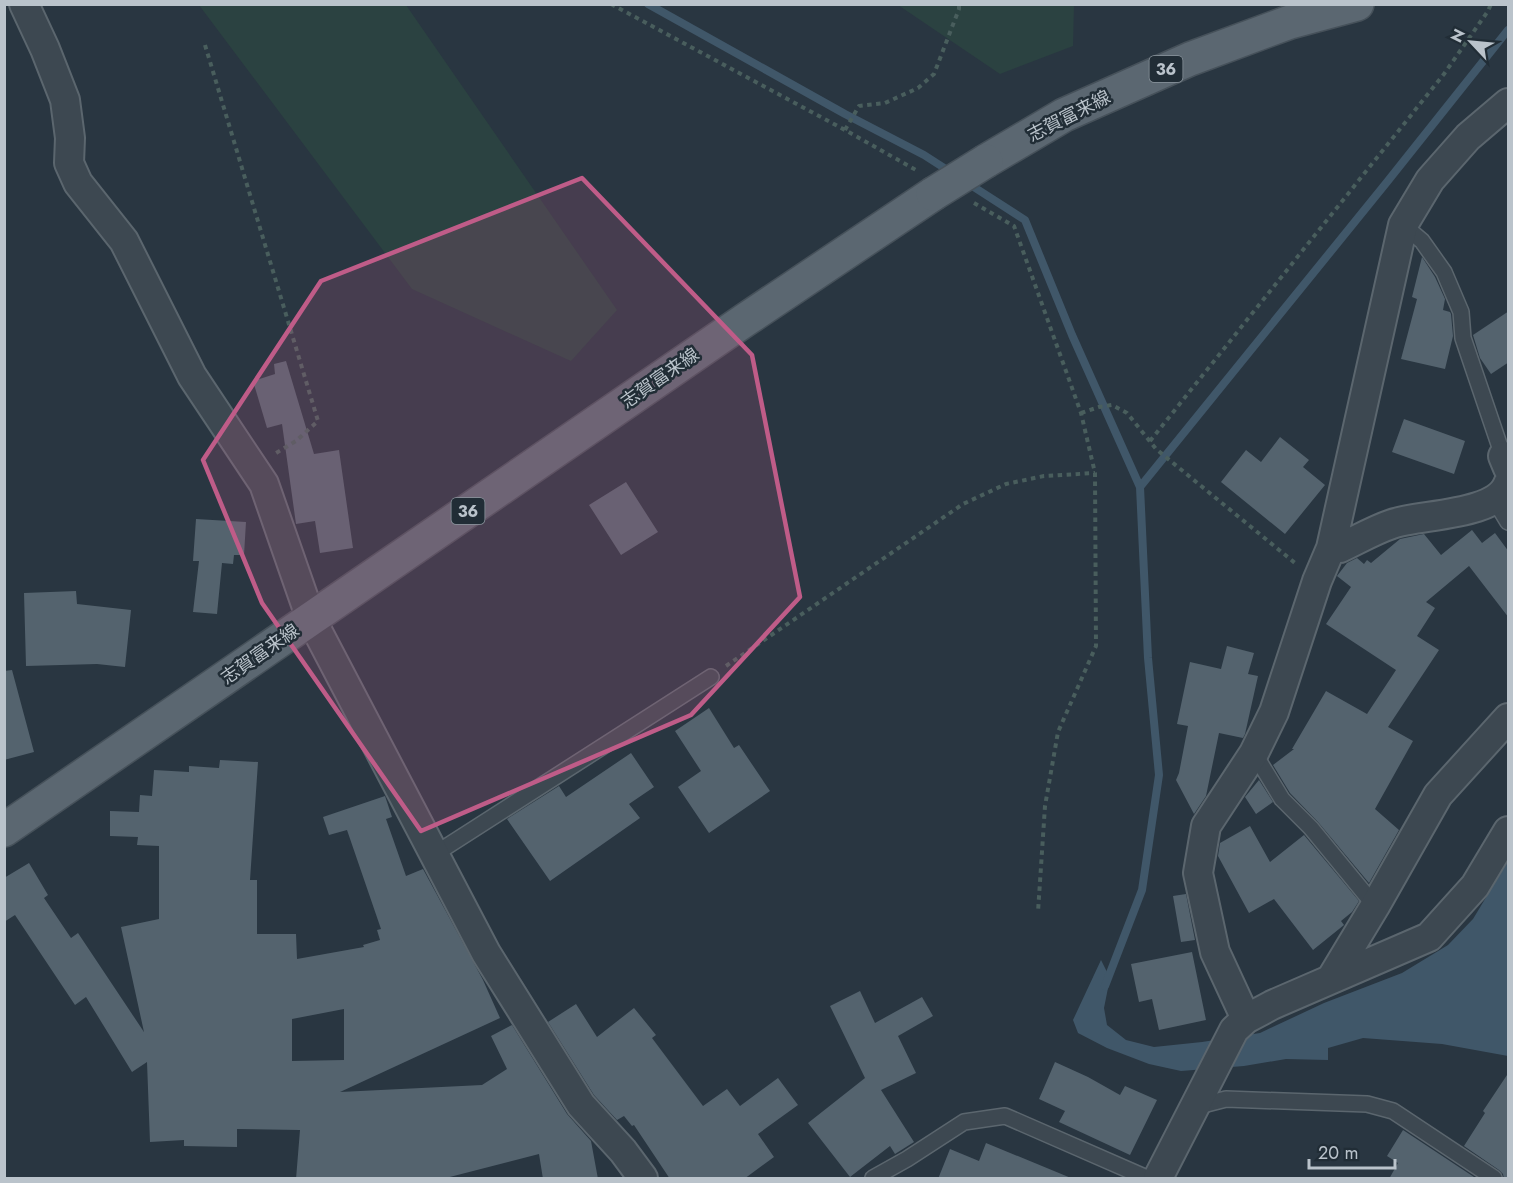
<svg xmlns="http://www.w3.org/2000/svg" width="1513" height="1183" viewBox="0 0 1513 1183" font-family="Jost,'Noto Sans JP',sans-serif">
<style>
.green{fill:#2b4241}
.water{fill:#405769}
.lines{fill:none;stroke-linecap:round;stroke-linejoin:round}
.stream{stroke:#405769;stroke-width:8}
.building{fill:#54636e;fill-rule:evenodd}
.lane-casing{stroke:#5b666e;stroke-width:18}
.street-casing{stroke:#5b666e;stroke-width:32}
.primary-casing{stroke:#46515a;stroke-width:36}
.path{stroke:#495e5d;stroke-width:4;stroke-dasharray:4.5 4.5;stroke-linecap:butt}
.lane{stroke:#3d4851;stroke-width:15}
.street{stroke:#3d4851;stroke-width:28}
.primary{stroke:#5b6771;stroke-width:33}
.primary-bridge-casing{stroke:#46515a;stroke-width:36;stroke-linecap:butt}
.primary-bridge{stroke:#5b6771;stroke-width:33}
.marked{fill:#bf5c88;fill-opacity:0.2;stroke:#bf5c88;stroke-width:4.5;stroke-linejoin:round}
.labels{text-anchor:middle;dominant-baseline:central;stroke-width:5;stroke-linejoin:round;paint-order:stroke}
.shield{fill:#212d36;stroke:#8c969e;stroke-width:1.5}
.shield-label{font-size:16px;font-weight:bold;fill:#bac3cb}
.street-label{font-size:18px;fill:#bac3cb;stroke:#212d36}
</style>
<rect width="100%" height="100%" fill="#293641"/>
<path class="green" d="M199 5H406L617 310 571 361 412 289Z
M898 5H1074L1073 46 1000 74Z"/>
<path class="water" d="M1508 861V1056L1442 1044 1363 1038 1328 1048V1060L1286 1059 1244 1066 1181 1071 1149 1064 1107 1048 1078 1033 1073 1020 1101 960 1110 978 1104 1008 1107 1025 1126 1040 1154 1047 1202 1042 1260 1033 1324 1003 1402 973 1448 945 1473 919Z"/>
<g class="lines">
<path class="stream" d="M648 4 845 114 924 155 952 173
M966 182 1025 220 1072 335 1140 487 1148 658 1159 775 1142 890 1105 986
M1140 487 1387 182 1508 30"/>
</g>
<path class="building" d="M1422 257 1435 277 1445 299 1443 310 1450 312 1451 314 1453 336 1445 369 1401 359 1417 299 1412 297Z
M1509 311V362L1491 374 1480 358 1473 335Z
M286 361 314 454 339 450 353 548 320 553 315 521 296 524 282 424 267 428 253 381 275 374 274 364Z
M1404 419 1465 441 1454 474 1392 452Z
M1280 437 1309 460 1303 467 1325 485 1285 534 1221 482 1246 450 1261 462Z
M626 482 658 532 621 555 589 505Z
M196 519 246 522 244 555H234L233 564 222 563 217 614 193 612 199 561H193Z
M1472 530 1482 543 1495 533 1509 552V618L1469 566 1426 602 1435 608 1417 636 1439 650 1388 727 1413 741 1375 809 1399 830 1369 883 1318 822 1290 793 1273 765 1294 749H1292L1326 691 1367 714 1396 670 1326 624 1351 587 1337 576 1347 563 1357 558 1364 564 1367 560 1371 563 1400 539 1424 534 1441 555Z
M76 591 77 604 131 610 125 667 97 664 26 666 24 593Z
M1227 646 1254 653 1248 674 1258 676 1245 734 1243 738 1219 733 1206 796 1194 814 1176 780 1179 773 1188 726 1177 724 1190 662 1221 669Z
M12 670 34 752 4 760V671Z
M709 708 734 748 739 745 770 791 709 833 678 787 701 771 675 731Z
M631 753 654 787 629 804 640 818 550 881 507 819 559 786 566 797Z
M220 760 258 762 250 880H257V934H296L297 959 364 947 363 945 380 940 377 930 381 929 347 830 329 835 323 817 385 796 392 817 386 819 406 876 423 869 483 980 500 1018 340 1092 482 1085 507 1069 491 1036 512 1025 567 1114 591 1141 598 1179H543L539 1154 442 1179H296L300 1130 237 1129V1147L184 1146V1140L150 1142 147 1062 132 1072 86 997 75 1005 15 915 4 922V878L29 863 48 895 44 898 71 938 78 933 144 1032 121 927 159 919V846L137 845 138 837 110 836V811L139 812 140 795 152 796 154 770 189 772V766L219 768ZM344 1009V1060L292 1061V1019Z
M1259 780 1273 802 1256 814 1245 797Z
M1250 826 1270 862 1304 835 1359 901 1352 912 1341 921 1344 925 1313 950 1274 899 1249 913 1218 856 1220 843Z
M1186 894 1195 940 1181 942 1173 896Z
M1192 952 1206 1020 1159 1030 1152 999 1139 1002 1131 964Z
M860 991 875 1023 922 997 933 1016 898 1036 916 1073 881 1090 914 1142 895 1154 890 1146 850 1177 808 1123 865 1078 830 1006Z
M576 1004 597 1037 634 1008 656 1035 652 1038 703 1106 727 1089 740 1106 778 1078 798 1105 758 1134 774 1157 744 1179H670L634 1125 632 1126 624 1116 617 1120 594 1095 548 1022Z
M1055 1062 1088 1077 1120 1095 1125 1086 1157 1100 1130 1155 1059 1122 1065 1111 1039 1099Z
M1509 1072V1179H1504L1503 1174 1499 1170 1464 1146 1485 1113 1483 1111Z
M1403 1130 1477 1179H1389L1398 1163 1387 1156Z
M986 1143 1071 1178V1179H938L950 1149 979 1161Z"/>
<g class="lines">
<defs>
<path id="lane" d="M1403 225 1422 241 1444 272 1461 312 1463 338 1503 456
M1494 499 1508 522
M1254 753 1282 799 1311 828 1375 906
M435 854 711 677
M1195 1107 1226 1099 1367 1104 1393 1111 1494 1178
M873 1178 907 1159 964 1122 1005 1116 1147 1178"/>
<path id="street" d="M24 4 45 49 65 100 70 138 69 163 78 183 124 241 192 376 264 484 311 619 486 953 581 1105 623 1151 643 1178
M1503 456 1508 468
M1331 548H1340C1357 540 1374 530 1392 524 1421 514 1496 516 1508 484
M1331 979 1375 906 1438 795 1508 718
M1246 1019 1215 952 1198 873 1206 826 1254 753 1274 712 1317 581 1331 548 1403 225 1430 180 1468 137 1508 103
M1158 1178 1234 1030 1246 1019 1272 1005 1429 937 1475 886 1508 831"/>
<path id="primary" d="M986 161 1064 115 1190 59 1290 22 1357 4
M4 830 745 320 933 194"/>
</defs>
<use href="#lane" class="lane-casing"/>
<use href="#street" class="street-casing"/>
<use href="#primary" class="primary-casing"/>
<path class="path" d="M611 4 845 130 916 170
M205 45 318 421 296 441 276 453
M845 130 859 106 885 103 918 88 934 74 959 9V4
M974 203 1014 226 1081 413 1095 473 1096 646 1058 732 1045 806 1038 912
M1081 413 1099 407 1112 405 1127 413 1156 449 1295 563
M1150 441 1444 74 1488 11 1491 4
M726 666 963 504 1006 484 1044 476 1095 473"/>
<use href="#lane" class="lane"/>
<use href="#street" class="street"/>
<use href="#primary" class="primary"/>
<defs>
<path id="primary-bridge" d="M933 194 986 161"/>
</defs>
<use href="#primary-bridge" class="primary-bridge-casing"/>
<use href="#primary-bridge" class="primary-bridge"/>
</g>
<path class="marked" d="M582 178 752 355 800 597 691 715 421 831 262 603 203 460 321 281Z"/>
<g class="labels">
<g class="shield">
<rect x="1149.5" y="56" width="33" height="26" rx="4.5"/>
<rect x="451.5" y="498" width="33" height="26" rx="4.5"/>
</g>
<g class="shield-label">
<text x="1166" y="69">36</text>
<text x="468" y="511">36</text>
</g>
<g class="street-label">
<text transform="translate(1069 116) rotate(-27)">志賀富来線</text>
<text transform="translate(660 378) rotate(-35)">志賀富来線</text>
<text transform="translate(260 654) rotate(-35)">志賀富来線</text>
</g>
</g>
<rect width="1513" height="1183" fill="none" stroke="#bac3cb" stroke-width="12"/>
<g transform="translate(1471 42) rotate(296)" stroke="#212d36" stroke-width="4.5" paint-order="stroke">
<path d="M0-4.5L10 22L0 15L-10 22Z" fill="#bac3cb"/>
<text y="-9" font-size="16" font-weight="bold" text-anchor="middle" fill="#bac3cb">N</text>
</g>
<path d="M1309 1159v9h86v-9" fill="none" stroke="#bac3cb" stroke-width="3"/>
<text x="1318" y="1159" font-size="18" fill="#bac3cb" stroke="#212d36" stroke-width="4.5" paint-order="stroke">20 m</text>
</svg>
